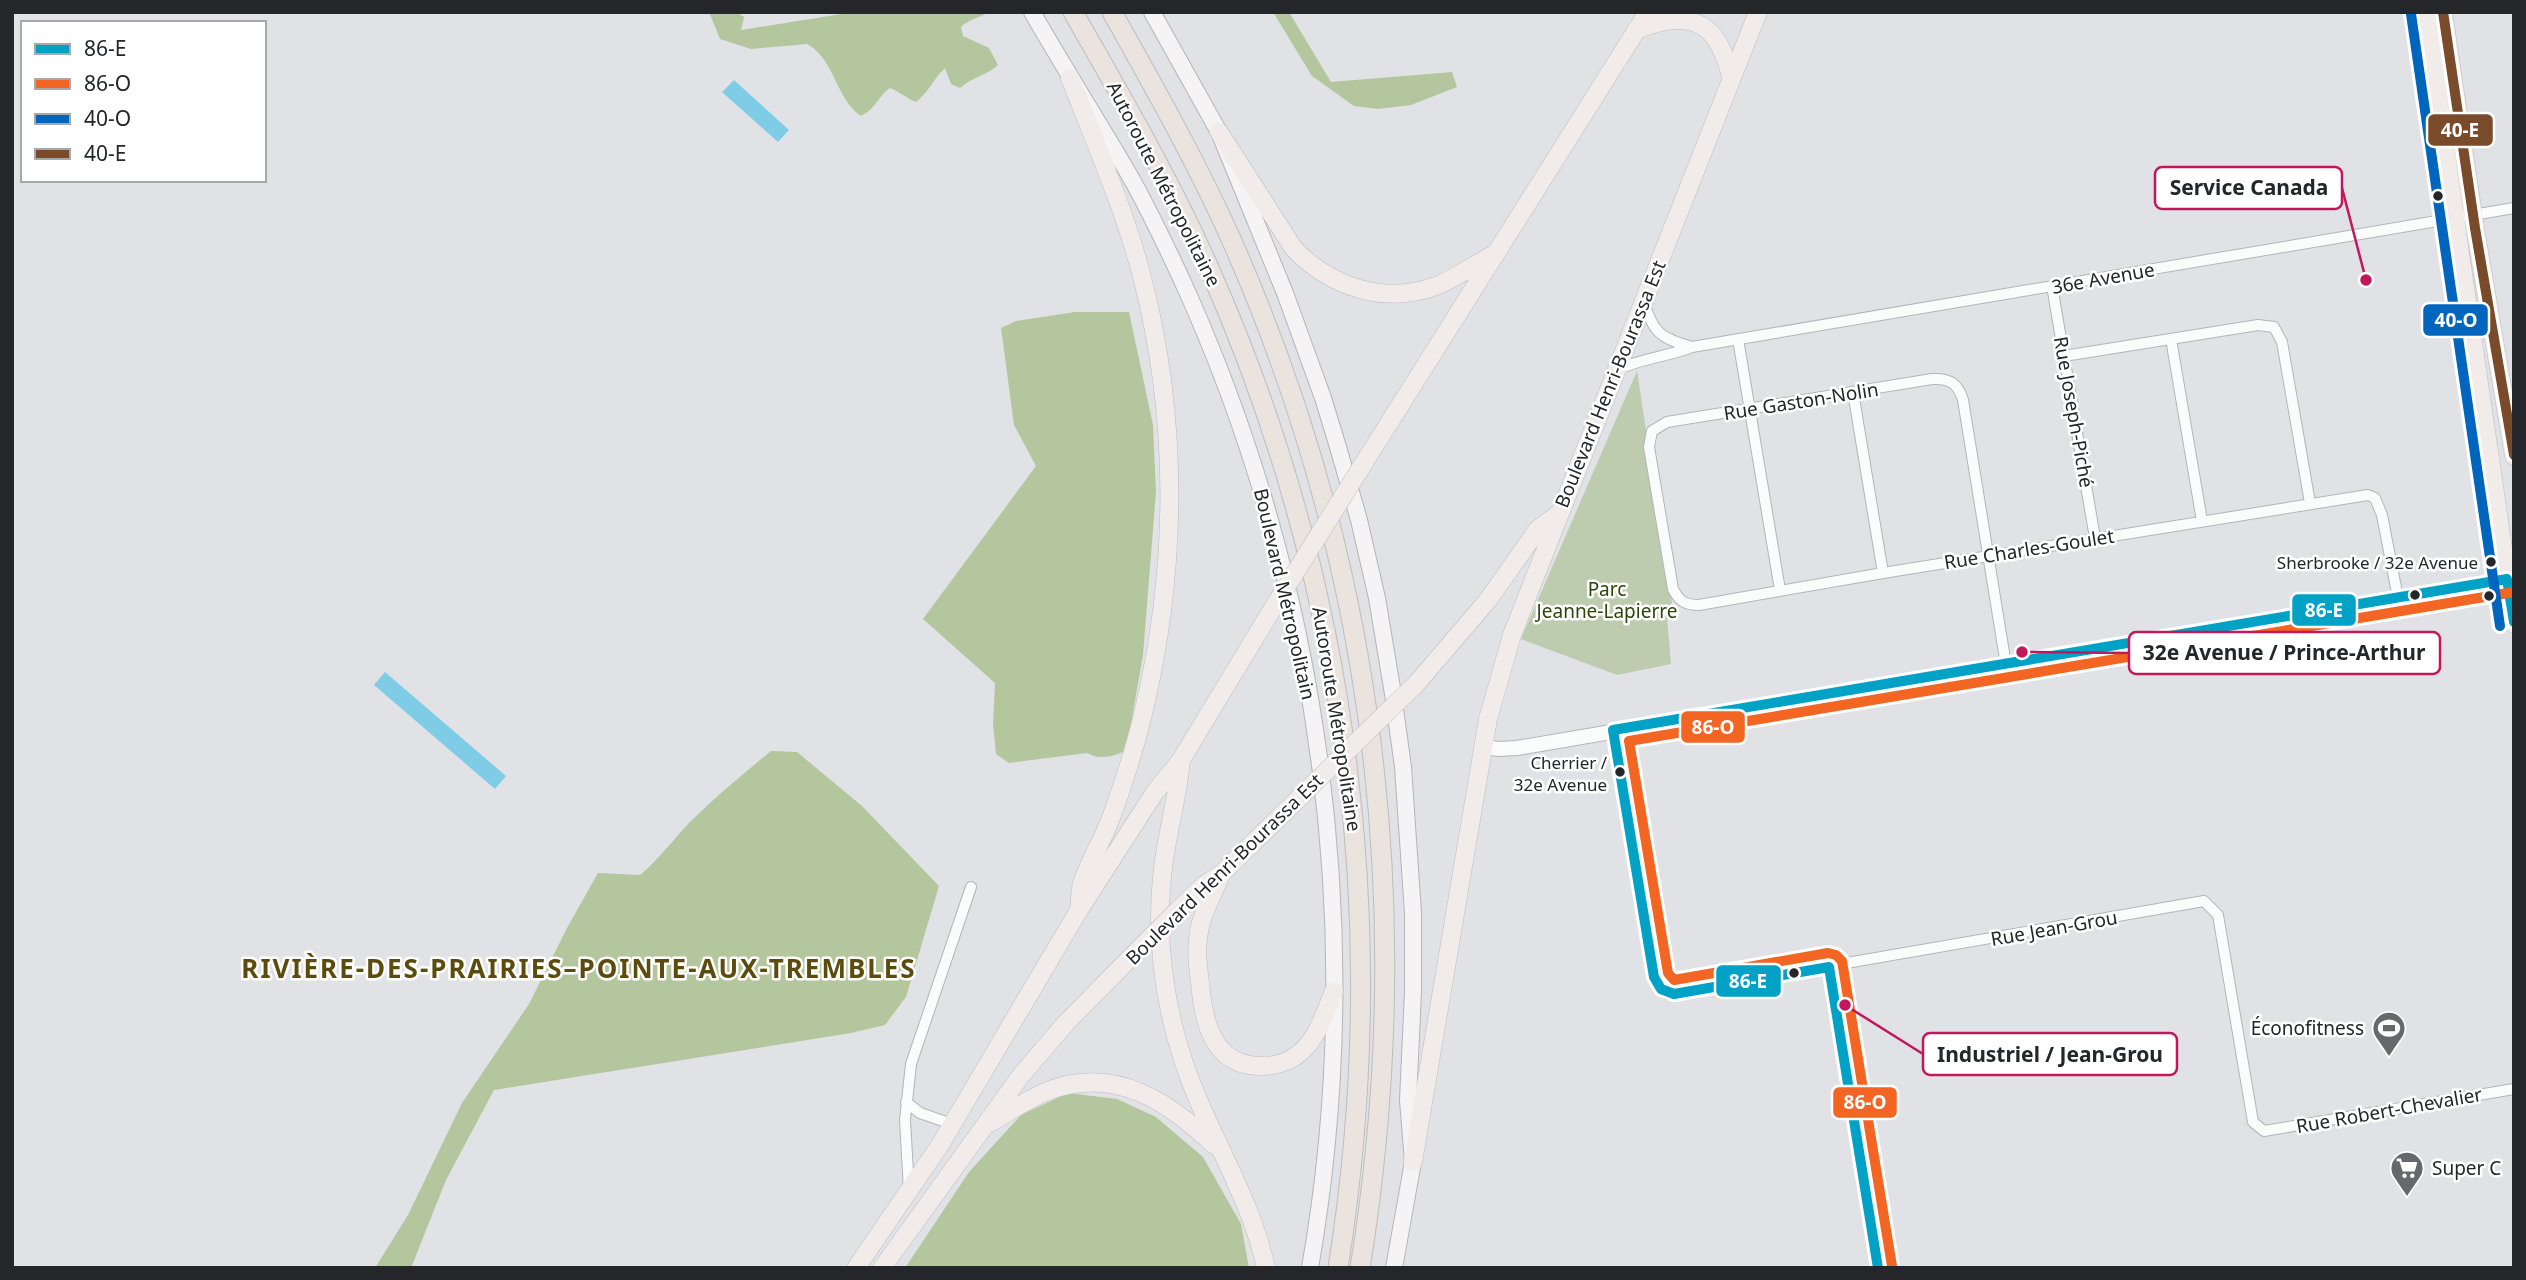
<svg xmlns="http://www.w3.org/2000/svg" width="2526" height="1280" viewBox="0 0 2526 1280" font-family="'Noto Sans',sans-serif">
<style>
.green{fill:#bdcbaf}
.forest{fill:#b3c69e}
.water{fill:#7fcce7}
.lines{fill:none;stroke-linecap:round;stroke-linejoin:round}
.minor-casing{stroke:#b4b5b8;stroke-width:12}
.tertiary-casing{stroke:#b4b5b8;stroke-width:16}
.secondary-casing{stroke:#b4b5b8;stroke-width:18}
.primary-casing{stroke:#bcbdbf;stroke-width:19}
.motorway-casing{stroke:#bcbdbf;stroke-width:21}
.minor{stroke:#fafbfb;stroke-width:10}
.tertiary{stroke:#fafbfb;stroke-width:14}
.secondary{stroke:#f5f3f3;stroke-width:16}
.primary{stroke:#f1ecea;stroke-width:18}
.motorway{stroke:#ebe3de;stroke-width:19}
.primary-bridge-casing{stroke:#bcbdbf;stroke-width:19;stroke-linecap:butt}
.primary-bridge{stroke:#f1ecea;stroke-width:18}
.bus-1-casing{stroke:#fff;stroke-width:16}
.bus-2-casing{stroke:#fff;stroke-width:16}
.bus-3-casing{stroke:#fff;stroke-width:16}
.bus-4-casing{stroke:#fff;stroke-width:16}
.bus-1{stroke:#02a2c6;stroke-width:10}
.bus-2{stroke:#f26522;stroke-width:10}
.bus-3{stroke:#0065bd;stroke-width:10}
.bus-4{stroke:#7a4b2a;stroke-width:10}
.bus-dot{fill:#242629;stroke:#fff;stroke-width:2.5}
.labels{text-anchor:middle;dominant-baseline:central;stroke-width:5;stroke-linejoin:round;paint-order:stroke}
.bus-label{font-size:17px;fill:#242629;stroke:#fff;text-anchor:end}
.street-label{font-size:19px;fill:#242629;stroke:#fff}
.park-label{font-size:19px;fill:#2e4309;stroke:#fff}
.poi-label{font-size:19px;fill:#242629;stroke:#fff;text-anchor:end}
.district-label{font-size:26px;font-weight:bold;letter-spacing:2px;fill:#5b4c0d;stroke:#fff}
.leader{fill:none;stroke:#c2185b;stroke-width:2.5}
.callout-dot{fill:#c2185b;stroke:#fff;stroke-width:2.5}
.callout{fill:#fff;stroke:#c2185b;stroke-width:2.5}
.callout-label{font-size:21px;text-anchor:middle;font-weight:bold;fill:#242629}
.line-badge{stroke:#fff;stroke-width:2.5}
.badge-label{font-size:19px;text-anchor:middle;font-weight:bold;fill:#fff}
</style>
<rect width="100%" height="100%" fill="#e0e2e6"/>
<path class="green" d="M1637 371 1672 603 1667 618 1671 664 1617 675 1521 639Z"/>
<path class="forest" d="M709 12H736L744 17 741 30 854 12H989C979 18 969 19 961 27L963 36 989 48 998 65C990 74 972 77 960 88L951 84 945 68C934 78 928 93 916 102 906 98 900 92 890 88 878 96 876 109 861 116 835 98 835 59 807 44L751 49 720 39Z
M1273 12H1289L1331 82 1452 72 1457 87 1411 105 1378 109 1354 106 1312 76Z
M1075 312H1129L1153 425 1156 492 1143 655 1131 724 1123 752C1110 757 1100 760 1087 753L1009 763 996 754 993 723 995 683 923 619 1036 466 1014 425 1001 328 1016 321Z
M771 751 797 752 862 806 939 886 906 997 885 1025 851 1033 494 1090 446 1180 411 1268H375L408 1215 462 1103 529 1004 567 928 598 873 640 875C659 859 672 841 689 823 715 797 743 774 771 751Z
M1068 1093 1117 1099 1156 1117 1203 1157 1241 1224 1249 1268H905L969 1172 1021 1115Z"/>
<path class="water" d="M734 80 789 130 778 142 722 92Z
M385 672 506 776 495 789 374 685Z"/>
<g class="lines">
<defs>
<path id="minor" d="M2052 286 2095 538
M1644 303C1654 334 1661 338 1692 347
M1738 339 1780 590
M2171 339 2202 521
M2064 356 2258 325 2274 327 2282 342 2310 503
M1617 370C1641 358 1667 357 1692 347L2514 208
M1853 392 1883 573
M2006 665 1963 400C1958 383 1949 378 1932 379L1667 422 1652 431 1649 447 1673 589C1679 601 1685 605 1699 605L1883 573 2368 495 2375 498 2382 515 2398 598
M1613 730 1654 977 1659 987 1668 994 2204 901 2218 915 2253 1122 2264 1131 2514 1089
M1829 967 1878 1268
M906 1102 920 1113 952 1124
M909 1191 905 1120 911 1064 971 887"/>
<path id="tertiary" d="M1483 747 1499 749 1517 748 2514 578"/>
<path id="secondary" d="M1032 12C1063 66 1096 118 1127 171 1147 205 1164 242 1181 278 1321 584 1368 935 1310 1268
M1152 12 1219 132 1285 293 1323 398 1338 447 1359 520 1377 598 1393 694 1403 767 1413 913V992L1408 1100 1413 1162 1394 1268"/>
<path id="primary" d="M2425 12 2514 624
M2443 12 2475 228 2514 456
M1636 30C1664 19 1698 11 1717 41 1724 52 1728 66 1732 78
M1070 78C1095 142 1123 206 1141 273 1179 417 1178 569 1143 714 1135 748 1124 782 1112 815 1104 838 1090 860 1082 883 1080 891 1080 901 1079 910
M1219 132 1294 249C1331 287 1384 305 1436 286 1456 278 1474 265 1493 255
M1367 458 1648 12
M1417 683 1488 600 1538 529 1560 513
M1181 760C1178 794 1169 826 1164 860 1155 927 1162 996 1183 1060 1206 1131 1250 1194 1266 1268
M1221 874C1213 896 1200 915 1198 939 1196 953 1198 968 1200 982 1203 1020 1212 1067 1262 1066 1278 1066 1294 1060 1305 1048 1319 1033 1326 1010 1334 991
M1177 911 1204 885 1221 874 1301 796
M990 1123C1011 1111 1030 1097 1053 1089 1118 1067 1170 1103 1214 1145
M1413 1162 1488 719 1512 635 1758 12
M856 1268 940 1145 1079 910 1155 792 1181 760 1270 613
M882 1268 1022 1074 1066 1023 1138 950"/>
<path id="motorway" d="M1073 12C1121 96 1170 180 1209 268 1349 582 1392 929 1338 1268
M1112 12C1154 87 1196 161 1231 239 1376 565 1417 916 1360 1268"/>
</defs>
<use href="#minor" class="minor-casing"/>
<use href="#tertiary" class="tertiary-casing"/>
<use href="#secondary" class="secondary-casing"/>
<use href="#primary" class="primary-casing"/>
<use href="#motorway" class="motorway-casing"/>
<use href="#minor" class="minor"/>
<use href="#tertiary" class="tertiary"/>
<use href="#secondary" class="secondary"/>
<use href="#primary" class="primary"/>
<use href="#motorway" class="motorway"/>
<defs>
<path id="primary-bridge" d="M1270 613 1367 458
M1301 796 1417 683
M1138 950 1177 911"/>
</defs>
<use href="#primary-bridge" class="primary-bridge-casing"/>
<use href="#primary-bridge" class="primary-bridge"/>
<defs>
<path id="bus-1" d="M1878 1268 1829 967 1674 994 1661 989 1654 977 1613 730 2507 579 2514 622"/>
<path id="bus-2" d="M1892 1266 1842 961 1836 955 1828 953 1674 980 1668 973 1629 741 2514 592"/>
<path id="bus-3" d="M2411 14 2500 626"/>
<path id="bus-4" d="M2443 12 2475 228 2514 455"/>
</defs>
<use href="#bus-1" class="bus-1-casing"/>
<use href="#bus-2" class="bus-2-casing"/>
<use href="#bus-3" class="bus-3-casing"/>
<use href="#bus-4" class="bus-4-casing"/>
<use href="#bus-1" class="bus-1"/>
<use href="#bus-2" class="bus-2"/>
<use href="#bus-3" class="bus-3"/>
<use href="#bus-4" class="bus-4"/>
</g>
<defs>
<symbol id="stadium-pin" viewBox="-11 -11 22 30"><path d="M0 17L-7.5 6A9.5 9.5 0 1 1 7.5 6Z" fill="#66686b" stroke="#fff"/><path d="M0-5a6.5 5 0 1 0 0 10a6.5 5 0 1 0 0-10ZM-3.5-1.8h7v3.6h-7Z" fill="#fff"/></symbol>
<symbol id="supermarket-pin" viewBox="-11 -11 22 30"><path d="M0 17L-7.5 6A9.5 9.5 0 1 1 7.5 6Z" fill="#66686b" stroke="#fff"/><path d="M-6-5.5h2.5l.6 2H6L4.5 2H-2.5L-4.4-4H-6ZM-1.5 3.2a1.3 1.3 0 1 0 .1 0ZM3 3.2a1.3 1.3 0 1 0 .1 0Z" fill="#fff"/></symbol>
</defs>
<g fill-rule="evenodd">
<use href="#stadium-pin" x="2370" y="1009" width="38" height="52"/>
<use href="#supermarket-pin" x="2388" y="1149" width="38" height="52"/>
</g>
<g class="bus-dot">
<circle cx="2438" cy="196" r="6"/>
<circle cx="2491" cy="562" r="6"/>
<circle cx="2415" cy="595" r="6"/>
<circle cx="2489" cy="596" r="6"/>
<circle cx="1620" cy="772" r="6"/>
<circle cx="1794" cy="973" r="6"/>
</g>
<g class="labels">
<g class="bus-label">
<text x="2478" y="562">Sherbrooke / 32e Avenue</text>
<text x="1607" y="762">Cherrier /<tspan x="1607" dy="22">32e Avenue</tspan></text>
</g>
<g class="street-label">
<text transform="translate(1164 184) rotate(63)">Autoroute Métropolitaine</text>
<text transform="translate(2103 278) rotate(-10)">36e Avenue</text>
<text transform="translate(1610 384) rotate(-68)">Boulevard Henri-Bourassa Est</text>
<text transform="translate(1801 401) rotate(-9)">Rue Gaston-Nolin</text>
<text transform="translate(2074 412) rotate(80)">Rue Joseph-Piché</text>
<text transform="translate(2029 549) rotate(-9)">Rue Charles-Goulet</text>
<text transform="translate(1285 594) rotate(77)">Boulevard Métropolitain</text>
<text transform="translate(1337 719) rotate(81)">Autoroute Métropolitaine</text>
<text transform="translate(1224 869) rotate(-44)">Boulevard Henri-Bourassa Est</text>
<text transform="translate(2054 928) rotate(-10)">Rue Jean-Grou</text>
<text transform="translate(2389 1110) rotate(-10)">Rue Robert-Chevalier</text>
</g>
<g class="park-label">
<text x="1607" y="589">Parc<tspan x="1607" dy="22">Jeanne-Lapierre</tspan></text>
</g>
<g class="poi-label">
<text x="2364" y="1028">Éconofitness</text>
<text x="2432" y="1168" text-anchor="start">Super C</text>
</g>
<g class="district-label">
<text x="579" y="968">RIVIÈRE-DES-PRAIRIES–POINTE-AUX-TREMBLES</text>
</g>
</g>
<path class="leader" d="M2366 280L2342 188M2022 652L2129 653M1845 1005L1923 1054"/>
<g class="callout-dot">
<circle cx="2366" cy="280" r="7"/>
<circle cx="2022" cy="652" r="7"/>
<circle cx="1845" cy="1005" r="7"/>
</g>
<g class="callout">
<rect x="2155" y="167" width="187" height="42" rx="7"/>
<rect x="2129" y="632" width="311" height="42" rx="7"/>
<rect x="1923" y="1033" width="254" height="42" rx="7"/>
</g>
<g class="callout-label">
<text x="2249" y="195">Service Canada</text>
<text x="2284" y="660">32e Avenue / Prince-Arthur</text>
<text x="2050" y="1062">Industriel / Jean-Grou</text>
</g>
<g class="line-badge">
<rect x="2427" y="113" width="67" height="34" rx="7" fill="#7a4b2a"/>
<rect x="2422" y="303" width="67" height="34" rx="7" fill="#0065bd"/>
<rect x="2291" y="593" width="66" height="34" rx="7" fill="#02a2c6"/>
<rect x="1680" y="710" width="66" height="34" rx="7" fill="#f26522"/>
<rect x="1715" y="964" width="67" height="34" rx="7" fill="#02a2c6"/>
<rect x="1832" y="1086" width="66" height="33" rx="7" fill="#f26522"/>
</g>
<g class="badge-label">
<text x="2460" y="137">40-E</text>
<text x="2456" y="327">40-O</text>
<text x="2324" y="617">86-E</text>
<text x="1713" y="734">86-O</text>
<text x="1748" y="988">86-E</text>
<text x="1865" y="1109">86-O</text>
</g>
<rect width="2526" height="1280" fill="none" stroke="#242629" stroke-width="28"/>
<rect x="21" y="21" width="245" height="161" fill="#ffffff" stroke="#a7a8a9" stroke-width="2"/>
<rect x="35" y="44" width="35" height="10" fill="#02a2c6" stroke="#a7a8a9" stroke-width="2"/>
<text x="84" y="56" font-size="21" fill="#242629">86-E</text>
<rect x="35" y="79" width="35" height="10" fill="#f26522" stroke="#a7a8a9" stroke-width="2"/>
<text x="84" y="91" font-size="21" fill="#242629">86-O</text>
<rect x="35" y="114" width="35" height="10" fill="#0065bd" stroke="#a7a8a9" stroke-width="2"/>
<text x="84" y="126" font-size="21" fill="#242629">40-O</text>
<rect x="35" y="149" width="35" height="10" fill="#7a4b2a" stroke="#a7a8a9" stroke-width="2"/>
<text x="84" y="161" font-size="21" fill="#242629">40-E</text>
</svg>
